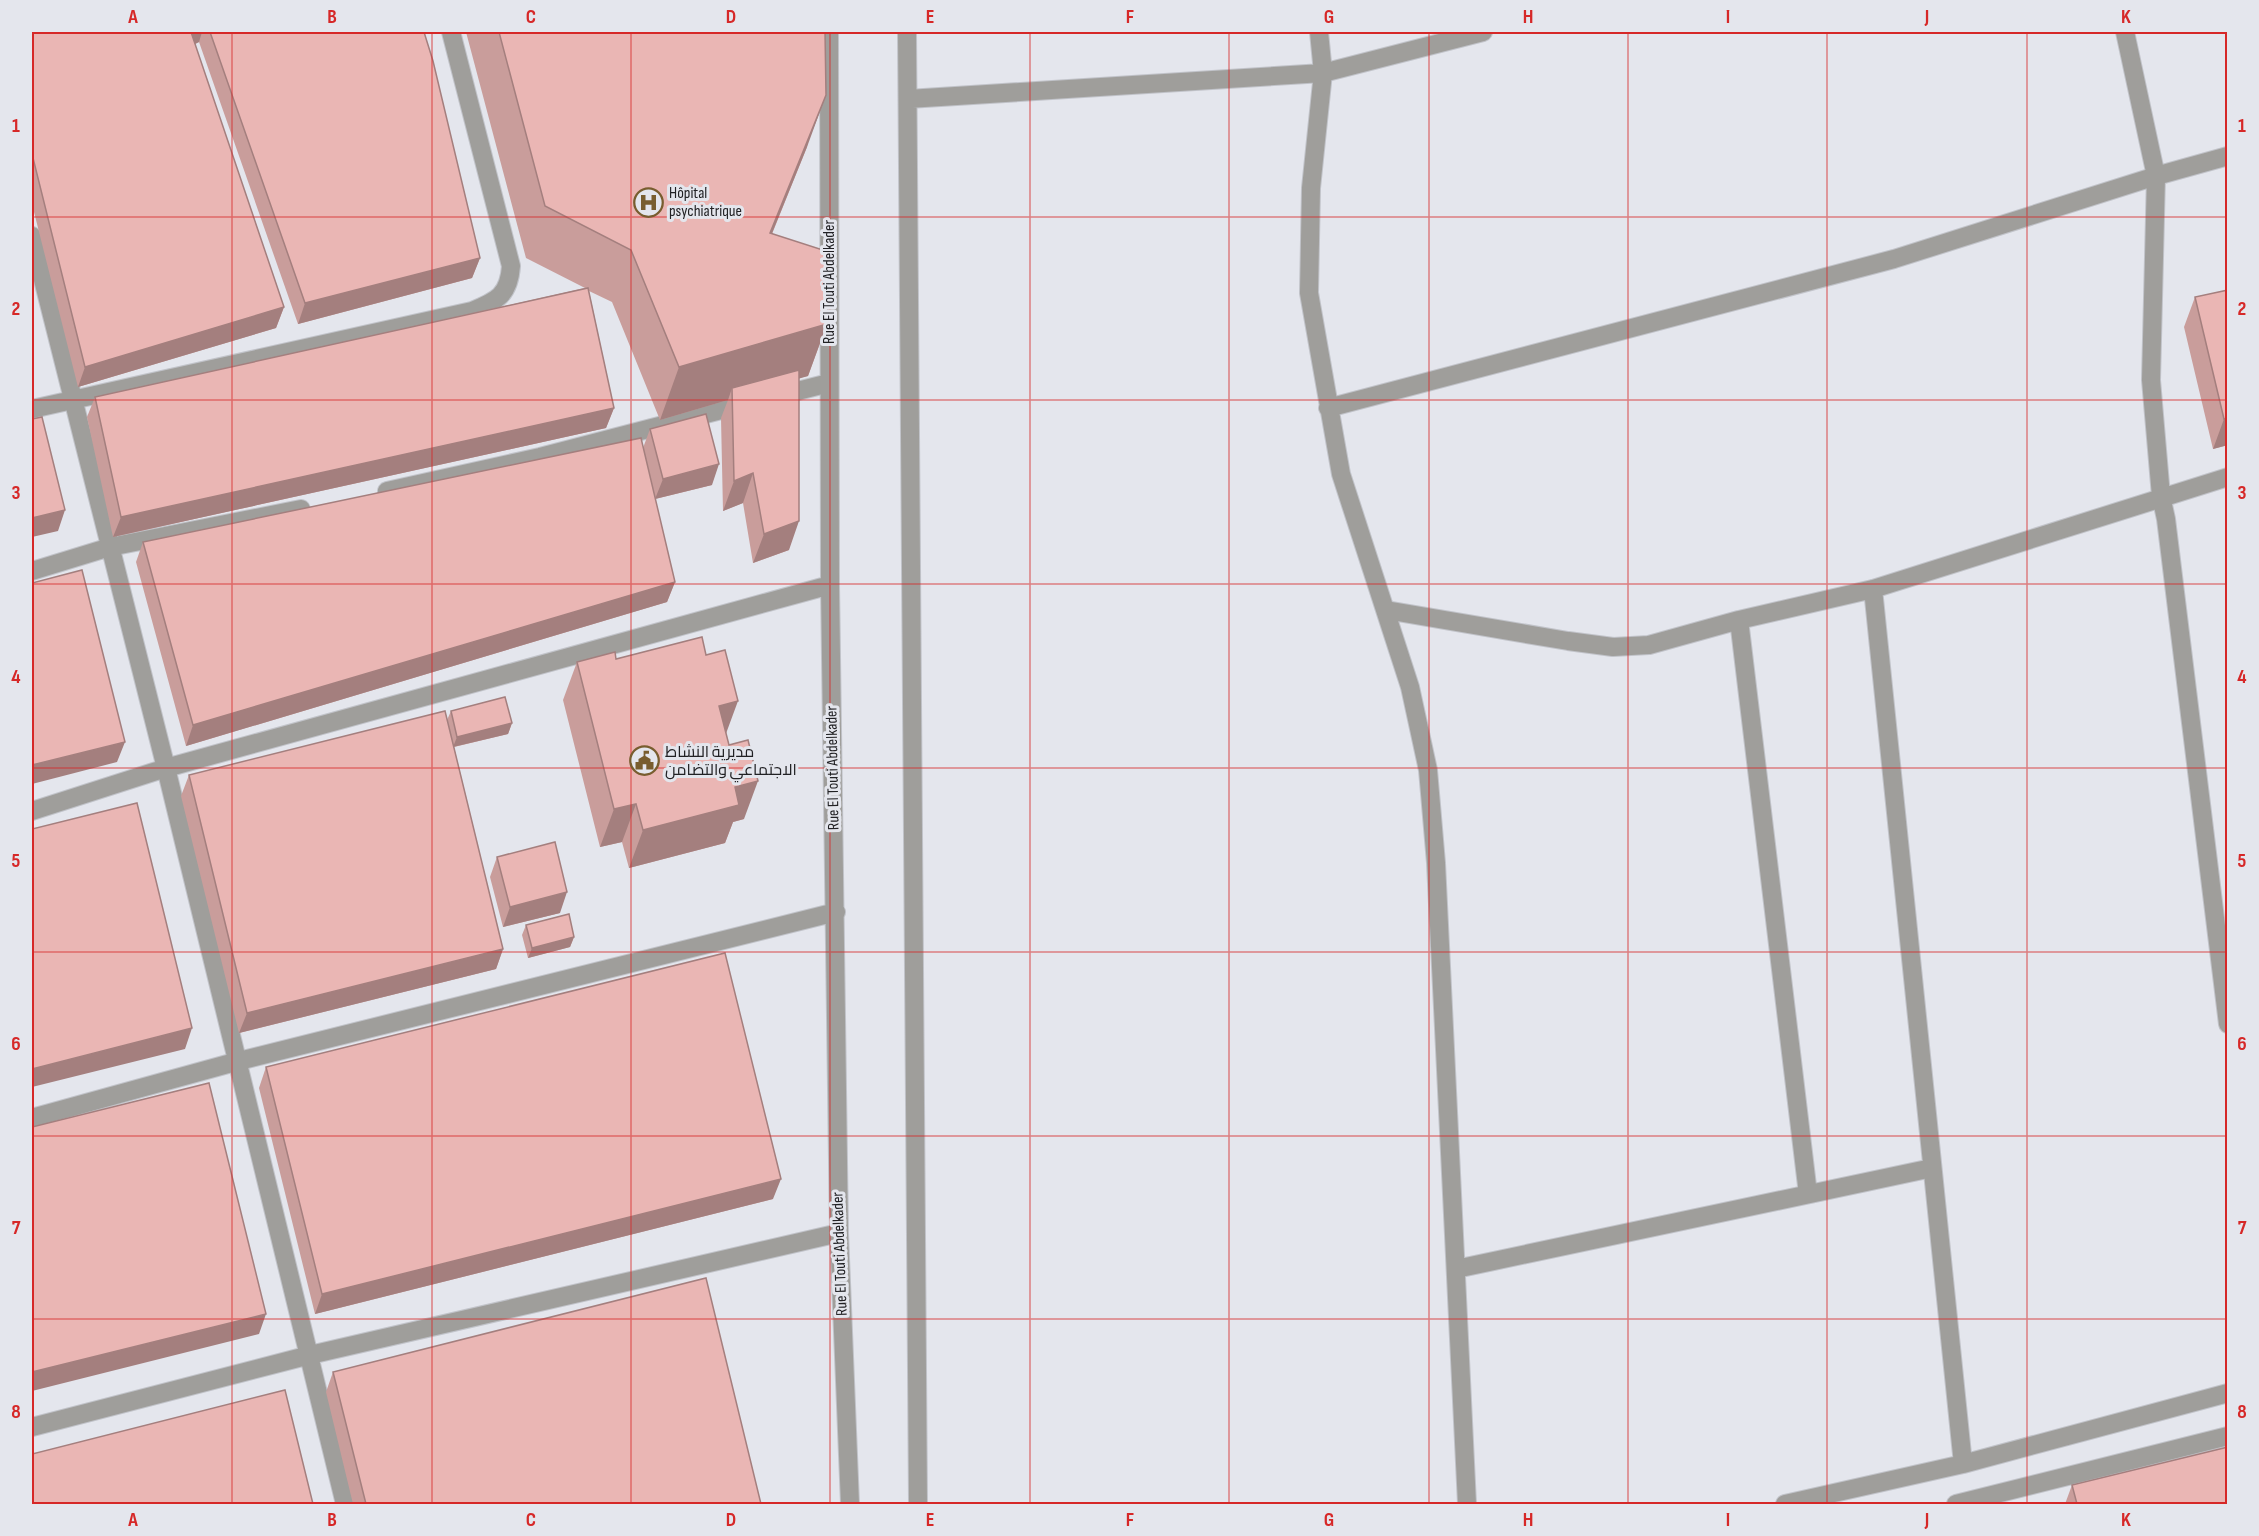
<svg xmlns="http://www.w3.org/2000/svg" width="2259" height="1536" viewBox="0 0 2259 1536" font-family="'Sofia Sans Condensed',Cairo,sans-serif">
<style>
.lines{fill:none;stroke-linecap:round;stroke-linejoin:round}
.minor-casing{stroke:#c1c3c9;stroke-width:20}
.minor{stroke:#9f9e9b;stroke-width:18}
.wall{fill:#c99d9b}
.shaded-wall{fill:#a47f7e}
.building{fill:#eab6b4;stroke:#a47f7e;stroke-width:1.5}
.grid{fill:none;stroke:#d62828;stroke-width:1.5;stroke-opacity:0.55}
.labels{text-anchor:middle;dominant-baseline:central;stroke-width:6;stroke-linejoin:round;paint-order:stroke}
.poi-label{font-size:16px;fill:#212124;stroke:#e4e6ed;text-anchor:start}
.street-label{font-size:16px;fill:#212124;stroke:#e4e6ed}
.neatline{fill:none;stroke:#d62828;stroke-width:2}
.grid-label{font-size:20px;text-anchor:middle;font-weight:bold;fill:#d62828}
</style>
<rect width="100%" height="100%" fill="#e4e6ed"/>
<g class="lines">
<defs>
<path id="minor" d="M829 32 830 585 839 1233 850 1504
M907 32 918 1504
M1319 32 1323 73 1311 188 1309 293 1341 474 1410 687 1428 770 1436 863 1467 1504
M2125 32 2156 176 2151 380 2161 496 2166 519 2228 1024
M908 99 1323 73 1483 32
M32 236 166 768 345 1504
M778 396 829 383
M1328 408 1894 259 2156 176 2228 156
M32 409 472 311C497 301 509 295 511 266L451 32
M387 491 540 457 748 403
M32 571 110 547 301 509
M1873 589 1963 1464
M1386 610 1568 641 1613 647 1649 645 1739 620 1873 589 2228 477
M1739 620 1808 1194
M32 811 166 768 830 585
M32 1118 235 1062 836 912
M1456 1269 1932 1168
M32 1427 310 1355 839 1233
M1785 1504 1963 1464 2228 1393
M1956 1504 2228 1436"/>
</defs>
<use href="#minor" class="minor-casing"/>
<use href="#minor" class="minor"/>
</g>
<path class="wall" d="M32 32H424L480 258 472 278 298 324 199 42 195 44 284 307 276 328 78 387 32 204Z
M466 32H825L807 147 772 234 827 324 808 376 799 378 789 550 753 563 743 503 723 511 721 418 728 400 660 420 612 302 589 291 614 408 606 428 113 537 87 417 95 397 585 288 526 258Z
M2228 290V445L2213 449 2184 327 2195 297Z
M650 429 712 485 655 499 675 582 667 602 186 746 136 562 143 542 643 448Z
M616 659 726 733 744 819 733 822 725 843 629 868 622 842 600 847 563 700 577 662Z
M451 711 512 723 508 734 454 747 503 949 496 969 239 1033 181 796 189 775 447 720Z
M497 857 560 913 503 927 490 877Z
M526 925 574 937 570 947 528 958 522 935Z
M266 1067 773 1199 315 1314 259 1088Z
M333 1372 761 1504H353L326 1392Z
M2072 1485 2228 1504H2065Z"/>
<path class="shaded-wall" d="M189 32H202L199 42 183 50Z
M826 95 807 147 751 285 770 233Z
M480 258 472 278 298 324 305 303Z
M284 307 276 328 78 387 85 367Z
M827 324 808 376 732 398V388L728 400 660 420 679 367Z
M614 408 606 428 113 537 121 517Z
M2228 418V445L2213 449 2224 419Z
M719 464 712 485 655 499 663 479Z
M753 473 743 503 723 511 734 481Z
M65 510 58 531 32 537V518Z
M799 521 789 550 753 563 764 534Z
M675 582 667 602 186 746 193 725Z
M738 701 724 739 719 706Z
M512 723 508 734 453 747 457 737Z
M125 742 117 762 32 784V765Z
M758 781 744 819 733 822 725 843 629 868 643 830 735 787Z
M636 804 622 842 600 847 614 809Z
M567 892 560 913 503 927 510 907Z
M574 937 570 947 528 958 532 948Z
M503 949 496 969 239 1033 247 1013Z
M192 1028 185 1049 32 1087V1069Z
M781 1179 773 1199 315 1314 322 1294Z
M266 1314 259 1334 32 1391V1372Z"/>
<path class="building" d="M32 32H191L284 307 85 367 32 154Z
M210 32H424L433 61 480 258 305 303Z
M499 32H825L826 95 770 233 826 251 827 324 679 367 631 250 545 206Z
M588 288 614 408 121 517 95 397Z
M2228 290V418L2224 419 2195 297Z
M799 370V521L764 534 753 473 734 481 732 388Z
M706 414 719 464 663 479 650 429Z
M42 417 65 510 32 518V419Z
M641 438 675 582 193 725 143 542Z
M82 570 125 742 32 765V583Z
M702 637 706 655 725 650 738 701 719 706 729 745 748 740 758 781 735 787 739 805 643 830 636 804 614 809 577 662 615 652 616 659Z
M505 697 512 723 457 737 451 711Z
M445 711 503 949 247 1013 189 775Z
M137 803 192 1028 32 1069V829Z
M555 842 567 892 510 907 497 857Z
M569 914 574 937 532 948 526 925Z
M725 953 781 1179 322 1294 266 1067Z
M209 1083 266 1314 32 1372V1127Z
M706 1278 761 1504H366L333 1372Z
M285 1390 313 1504H32V1454Z
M2228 1447V1504H2077L2072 1485Z"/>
<path class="grid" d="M232 32V1504M432 32V1504M631 32V1504M830 32V1504M1030 32V1504M1229 32V1504M1429 32V1504M1628 32V1504M1827 32V1504M2027 32V1504M32 217H2228M32 400H2228M32 584H2228M32 768H2228M32 952H2228M32 1136H2228M32 1319H2228"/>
<defs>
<symbol id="hospital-ring" viewBox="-11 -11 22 22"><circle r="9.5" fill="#e4e6ed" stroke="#785d2f" stroke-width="1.5"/><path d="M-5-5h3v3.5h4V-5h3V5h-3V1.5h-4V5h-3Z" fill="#785d2f"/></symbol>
<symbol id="civic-ring" viewBox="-11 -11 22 22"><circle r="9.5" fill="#e4e6ed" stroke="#785d2f" stroke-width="1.5"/><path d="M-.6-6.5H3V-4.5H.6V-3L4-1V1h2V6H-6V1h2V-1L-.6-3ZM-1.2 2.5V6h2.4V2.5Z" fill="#785d2f"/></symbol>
</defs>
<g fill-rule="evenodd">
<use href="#hospital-ring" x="632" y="186" width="33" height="33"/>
<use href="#civic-ring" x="628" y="744" width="33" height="33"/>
</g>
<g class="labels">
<g class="poi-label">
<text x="669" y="193">Hôpital<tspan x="669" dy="18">psychiatrique</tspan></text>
<text x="665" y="752">مديرية النشاط<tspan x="665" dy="18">الاجتماعي والتضامن</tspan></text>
</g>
<g class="street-label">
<text transform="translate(829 282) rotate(-90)">Rue El Touti Abdelkader</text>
<text transform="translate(833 768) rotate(-91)">Rue El Touti Abdelkader</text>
<text transform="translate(840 1254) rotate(-92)">Rue El Touti Abdelkader</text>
</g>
</g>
<rect width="2259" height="1536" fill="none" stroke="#e4e6ed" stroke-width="66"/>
<rect x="33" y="33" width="2193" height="1470" class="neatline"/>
<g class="grid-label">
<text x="133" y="23">A</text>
<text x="332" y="23">B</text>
<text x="531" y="23">C</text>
<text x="731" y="23">D</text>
<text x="930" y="23">E</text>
<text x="1130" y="23">F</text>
<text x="1329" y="23">G</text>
<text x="1528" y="23">H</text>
<text x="1728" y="23">I</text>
<text x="1927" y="23">J</text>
<text x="2126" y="23">K</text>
<text x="16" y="132">1</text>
<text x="2242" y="132">1</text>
<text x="16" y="315">2</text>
<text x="2242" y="315">2</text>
<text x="16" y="499">3</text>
<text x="2242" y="499">3</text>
<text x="16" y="683">4</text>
<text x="2242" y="683">4</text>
<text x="16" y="867">5</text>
<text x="2242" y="867">5</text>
<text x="16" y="1050">6</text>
<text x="2242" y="1050">6</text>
<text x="16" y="1234">7</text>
<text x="2242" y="1234">7</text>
<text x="16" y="1418">8</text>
<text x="2242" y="1418">8</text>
<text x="133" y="1526">A</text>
<text x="332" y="1526">B</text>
<text x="531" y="1526">C</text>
<text x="731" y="1526">D</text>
<text x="930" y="1526">E</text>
<text x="1130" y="1526">F</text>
<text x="1329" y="1526">G</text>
<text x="1528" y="1526">H</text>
<text x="1728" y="1526">I</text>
<text x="1927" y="1526">J</text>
<text x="2126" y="1526">K</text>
</g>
</svg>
